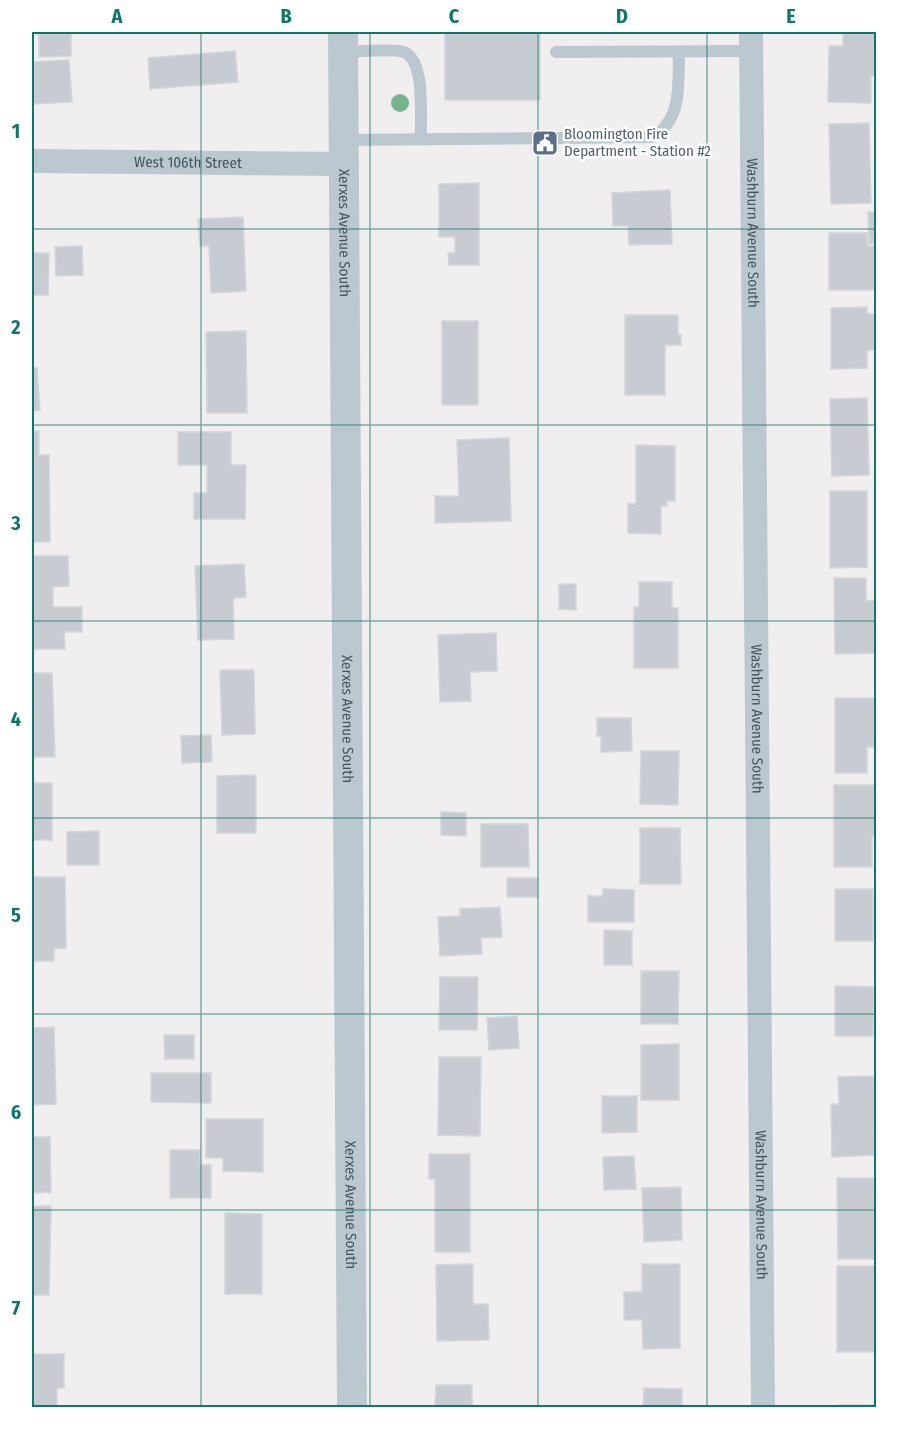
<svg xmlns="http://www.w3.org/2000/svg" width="908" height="1439" viewBox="0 0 908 1439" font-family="'Fira Sans Condensed',sans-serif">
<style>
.building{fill:#c8ccd2;stroke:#d2d5da;stroke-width:1.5}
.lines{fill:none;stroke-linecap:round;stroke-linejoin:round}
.service{stroke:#bbc8cf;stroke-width:12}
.minor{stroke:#bbc8cf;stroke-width:24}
.tertiary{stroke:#bbc8cf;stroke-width:30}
.tree{fill:#76b48d}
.grid{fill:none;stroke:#0f766e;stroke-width:1.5;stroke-opacity:0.55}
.labels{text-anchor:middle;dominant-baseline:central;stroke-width:5;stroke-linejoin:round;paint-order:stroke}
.service-label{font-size:15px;fill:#4e5e75;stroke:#fff;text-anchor:start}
.street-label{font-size:15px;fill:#45545d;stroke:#fff}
.neatline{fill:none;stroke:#0f766e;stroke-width:2}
.grid-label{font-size:20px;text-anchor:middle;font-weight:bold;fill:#0f766e}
</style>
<rect width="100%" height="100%" fill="#f1eeef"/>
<path class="building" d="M39 32H71V56L39 57Z
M445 32H540V100H445Z
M843 32H876V76H871V103L828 102 829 46H843Z
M235 51 238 82 150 89 148 58Z
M69 60 72 102 32 104V62Z
M869 123 871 203 831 204 829 124Z
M479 183V265H449L448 253H455V237H439V184Z
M670 190 672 244 629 245 628 226H613L612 193Z
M868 212H876V243L869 244Z
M243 217 246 291 211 293 209 246H200L198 219Z
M829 233H867V246H876V290H829Z
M82 246 83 275 56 276 55 247Z
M32 253H49L48 295H32Z
M867 307V314H876V350H867V368L831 369V308Z
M625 315H678V335H681V345H665V395H625Z
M442 321H478V405H442Z
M246 331 247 413H207L206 332Z
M32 368H37L40 410 32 411Z
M867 398 869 475 832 476 830 399Z
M32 431H39V455H49L50 542H32Z
M178 432H231V465H246L245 519H194V493H207V465H178Z
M509 438 511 521 435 523V496H459L457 440Z
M636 445 675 446V501H667V506H661V534L628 533V504H636Z
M830 491H867V567L830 568Z
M32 556H68L69 586 53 587V607H82V632H64L65 649H32Z
M244 564 246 597 233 598 234 639 198 640 195 566Z
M834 578H866V601L876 600V653L835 654Z
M639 582H672V608H678V668H634V607H639Z
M559 584H576V610L559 609Z
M496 633 497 671 470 672 471 701 440 702 438 635Z
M220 670H254L255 734 222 735Z
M32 673H52L55 757H32Z
M835 698H876V747H867V773H835Z
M597 718H631L632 751 601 752V736H597Z
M211 735 212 762 182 763 181 736Z
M641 751H679L678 805 640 804Z
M256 775V833H217V776Z
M32 783H52V840H32Z
M834 785H876V836H872V867H834Z
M441 812 466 813V836L441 835Z
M481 824H528L529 867H481Z
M640 828H680L681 884H640Z
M99 831V865H67V832Z
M32 877H65L66 948 54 949V961H32Z
M507 878H538V897H507Z
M603 889 634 890V922H588V896H603Z
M835 889H873V941H835Z
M500 907 502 937 481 938 482 954 440 956 438 917 460 916V909Z
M604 930 632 931V965H604Z
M641 971H679L678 1024H641Z
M440 977H478L477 1030H439Z
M835 986 874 987 873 1036H835Z
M517 1016 519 1048 489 1050 487 1018Z
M54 1027 56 1104 32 1105V1028Z
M164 1035H194V1059H165Z
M679 1044V1100H641V1045Z
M439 1057H481L480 1136 438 1135Z
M151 1073H211V1103L151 1102Z
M874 1076 875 1102H876V1125H874L875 1155 832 1157 831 1104H839L838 1077Z
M602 1096H637V1132L602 1133Z
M206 1119H263V1172L223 1171V1158H206Z
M32 1137H50L51 1192 32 1193Z
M170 1150H200V1165H211V1198H170Z
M429 1154H470V1252H435V1179H429Z
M634 1156 636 1189 604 1190 603 1157Z
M837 1178H874L875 1259H838Z
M681 1187 682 1240 644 1242 642 1188Z
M32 1206H51L49 1295H32Z
M225 1213 262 1214V1294H225Z
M473 1264V1304H488L489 1340 437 1341 436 1265Z
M642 1264H680V1348L643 1349 642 1320H624V1292H642Z
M837 1266H876V1352H837Z
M33 1354H64V1388H57V1408H32Z
M436 1385H472V1408H435Z
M644 1388 682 1389V1408H643Z
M839 1405H876V1408H839Z"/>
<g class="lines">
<path class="service" d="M343 52C356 52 394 48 404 52 426 61 420 117 421 139
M556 52 751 51
M344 140 652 137C683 121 678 82 679 52"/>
<g class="minor">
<path id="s1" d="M751 32 763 1408"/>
<path id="s2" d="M32 161 345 164"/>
</g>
<path class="tertiary" id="s3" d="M343 32 352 1408"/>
</g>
<circle class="tree" cx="400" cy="103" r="9"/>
<path class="grid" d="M201 32V1408M370 32V1408M538 32V1408M707 32V1408M32 229H876M32 425H876M32 621H876M32 818H876M32 1014H876M32 1210H876"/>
<defs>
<symbol id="civic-square" viewBox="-11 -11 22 22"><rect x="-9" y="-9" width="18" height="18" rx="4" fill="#5c6f8a" stroke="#fff"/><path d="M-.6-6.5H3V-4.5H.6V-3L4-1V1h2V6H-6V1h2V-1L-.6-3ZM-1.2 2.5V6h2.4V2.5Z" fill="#fff"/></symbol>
</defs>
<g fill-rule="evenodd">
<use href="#civic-square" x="530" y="128" width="30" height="30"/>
</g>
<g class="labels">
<g class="service-label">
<text x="564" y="134">Bloomington Fire<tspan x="564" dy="17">Department - Station #2</tspan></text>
</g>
<g class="street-label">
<text stroke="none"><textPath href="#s2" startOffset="156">West 106th Street</textPath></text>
<text stroke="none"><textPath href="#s3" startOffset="201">Xerxes Avenue South</textPath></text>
<text stroke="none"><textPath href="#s1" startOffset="201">Washburn Avenue South</textPath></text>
<text stroke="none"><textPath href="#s3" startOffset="687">Xerxes Avenue South</textPath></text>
<text stroke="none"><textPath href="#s1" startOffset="687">Washburn Avenue South</textPath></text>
<text stroke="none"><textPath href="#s3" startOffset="1173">Xerxes Avenue South</textPath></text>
<text stroke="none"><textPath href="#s1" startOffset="1173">Washburn Avenue South</textPath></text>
</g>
</g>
<rect width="908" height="1439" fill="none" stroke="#ffffff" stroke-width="66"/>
<rect x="33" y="33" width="842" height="1373" class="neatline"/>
<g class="grid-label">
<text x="117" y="23">A</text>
<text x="286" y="23">B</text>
<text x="454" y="23">C</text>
<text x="622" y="23">D</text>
<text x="791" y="23">E</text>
<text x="16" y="138">1</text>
<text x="16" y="334">2</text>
<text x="16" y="530">3</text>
<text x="16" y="726">4</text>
<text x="16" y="922">5</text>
<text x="16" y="1119">6</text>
<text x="16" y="1315">7</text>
</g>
</svg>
